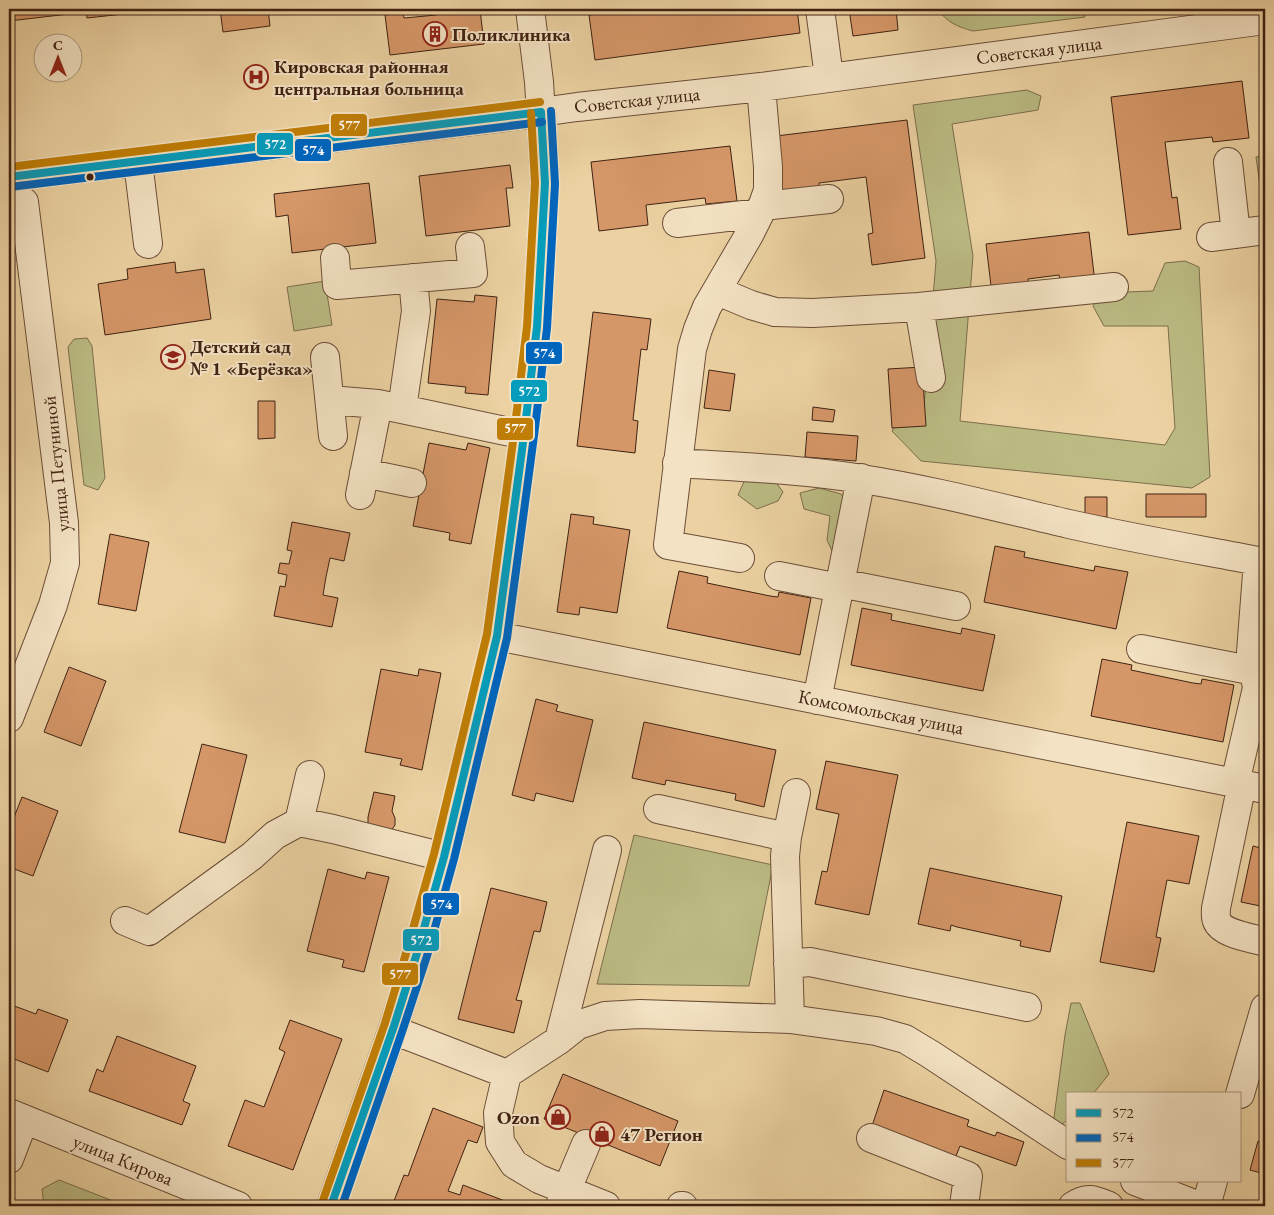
<svg xmlns="http://www.w3.org/2000/svg" width="1274" height="1215" viewBox="0 0 1274 1215" font-family="'EB Garamond',serif">
<style>
.green{fill:#bbbb83;stroke:#7e6e4b}
.building{fill:#d69768;stroke:#402213}
.lines{fill:none;stroke-linecap:round;stroke-linejoin:round}
.minor-casing{stroke:#6b4e37;stroke-width:30}
.minor{stroke:#f3e2c3;stroke-width:28}
.bus-1-casing{stroke:#f3e2c3;stroke-width:11}
.bus-2-casing{stroke:#f3e2c3;stroke-width:11}
.bus-3-casing{stroke:#f3e2c3;stroke-width:11}
.bus-1{stroke:#069cbb;stroke-width:8}
.bus-2{stroke:#0065bd;stroke-width:8}
.bus-3{stroke:#c07e06;stroke-width:8}
.bus-dot{fill:#402213;stroke:#f3e2c3;stroke-width:2}
.labels{text-anchor:middle;dominant-baseline:central;stroke-width:4;stroke-linejoin:round;paint-order:stroke}
.poi-label{font-size:19px;font-weight:bold;fill:#402213;stroke:#f3e2c3;text-anchor:start}
.street-label{font-size:19px;fill:#402213;stroke:#f3e2c3}
.line-badge{stroke:#f3e2c3;stroke-width:2}
.badge-label{font-size:14px;text-anchor:middle;font-weight:bold;fill:#fff}
</style>
<rect width="100%" height="100%" fill="#ecd2a2"/>
<filter id="stains"><feTurbulence type="fractalNoise" baseFrequency=".004" numOctaves="4"/><feColorMatrix values="0 0 0 0 .2 0 0 0 0 .09 0 0 0 0 .02 0 0 0 .5 -.17"/></filter>
<radialGradient id="worn" r=".72"><stop offset=".6" stop-color="#630" stop-opacity="0"/><stop offset="1" stop-color="#630" stop-opacity=".3"/></radialGradient>
<path class="green" d="M938 9H1085V17L973 31C958 27 946 22 938 9Z
M1027 90 1041 96 1038 110 952 124 973 256 960 421 1165 445 1175 428 1168 326H1104L1093 306 1100 293 1153 291 1165 263 1185 261 1199 267 1210 477 1192 488 921 461 892 431 905 409 924 406 936 261 913 105Z
M1265 156V199L1262 200 1256 157Z
M325 281 332 325 294 331 287 287Z
M87 338 92 346 105 478 98 490 84 485 68 347 74 339Z
M746 477H772L783 492 778 501 757 509 738 495Z
M819 488 841 494 854 512 833 553 827 540 830 516 804 509 800 493Z
M634 835 773 865 749 986 597 984Z
M1071 1003H1080L1109 1074 1093 1094H1068V1119L1058 1128 1053 1125 1065 1035Z
M59 1180 126 1206H44L42 1189Z"/>
<path class="building" d="M9 9H142V12L87 18 86 12 9 21Z
M220 9H268L270 26 223 32Z
M436 9H480L484 44 390 55 385 15 403 12 404 18 436 15Z
M636 9H797L800 33 595 60 589 15Z
M849 9H896L898 30 853 36Z
M1242 81 1249 138 1213 142 1212 137 1165 142 1172 198 1177 197 1181 229 1128 235 1111 97Z
M907 120 925 258 872 265 868 234 873 233 866 177 819 183V189L783 194 776 136Z
M730 146 737 201 706 204 705 198 646 205 648 225 599 231 591 162Z
M510 165 513 188H506L510 226 426 236 419 176Z
M369 183 376 243 292 253 288 215 276 217 274 194Z
M1089 232 1095 282 1061 286 1059 275 1028 279 1029 289 992 294 986 244Z
M175 262 176 273 204 269 211 319 105 335 98 284 128 279 127 269Z
M475 295 497 297 488 395 465 393 466 387 428 383 437 299 474 302Z
M593 312 651 319 647 350 641 349 633 420 638 421 635 453 577 446Z
M922 367 926 426 892 428 888 369Z
M709 370 735 374 730 411 704 408Z
M258 401H275V438L258 439Z
M813 407 835 410 833 422 812 420Z
M807 432 858 436 856 461 805 457Z
M429 443 466 450 468 443 490 448 471 544 449 540 450 533 413 526Z
M1146 494H1206V517H1146Z
M1085 497H1107V517H1085Z
M571 514 594 517 593 524 630 530 617 613 580 607 579 615 557 612Z
M292 522 350 533 344 561 330 558 326 577 323 595 338 598 332 627 274 616 280 586 285 587 287 575 278 573 280 563 289 564 292 551 287 550Z
M110 534 149 542 136 611 98 604Z
M995 546 1025 552 1024 557 1094 571 1095 566 1128 572 1116 629 984 602Z
M679 571 708 577 707 583 770 596 778 597 779 592 811 598 800 655 667 628Z
M862 608 892 614 891 620 961 634 962 628 995 635 983 691 851 665Z
M1102 659 1132 665 1131 670 1193 683 1201 684 1202 679 1234 685 1223 742 1091 716Z
M69 667 106 681 81 746 44 732Z
M381 669 418 676 419 669 441 673 422 770 400 765 402 759 365 752Z
M536 699 558 705 556 711 593 720 573 802 536 793 534 801 512 795Z
M644 722 776 750 764 807 735 800 736 794 666 780 665 785 632 778Z
M202 744 247 755 225 843 179 832Z
M826 761 898 775 869 915 815 904 822 871 827 872 839 814 816 809Z
M374 792 395 796 392 811 395 818V825L391 831 368 824V817Z
M22 797 58 811 33 876 9 867V830Z
M1127 822 1199 836 1189 884 1167 880 1156 937 1161 938 1154 972 1100 962Z
M1253 846 1265 849V907L1241 902Z
M930 868 1062 896 1050 952 1020 946 1021 941 957 927 951 925 950 931 918 924Z
M328 869 365 879 367 872 389 877 364 972 342 967 344 960 307 951Z
M491 888 547 902 540 932 534 931 519 990 516 1000 522 1001 514 1033 458 1019Z
M9 1004 36 1014 38 1009 68 1020 48 1072 9 1057Z
M290 1020 342 1039 293 1170 228 1146 245 1100 264 1107 285 1052 279 1049Z
M117 1036 196 1066 183 1101 190 1104 182 1125 89 1091 97 1069 103 1072Z
M563 1074 678 1121 660 1166 544 1119Z
M884 1090 969 1120 967 1126 995 1136 997 1132 1024 1142 1016 1166 960 1146 956 1156 872 1126Z
M433 1108 483 1127 477 1143 468 1140 448 1191 460 1195 463 1185 518 1206H392L404 1175 408 1176Z
M1265 1135V1174L1250 1170 1258 1141 1263 1143Z"/>
<g class="lines">
<defs>
<path id="minor" d="M820 9 829 77
M138 162 148 244
M1228 162 1236 234
M9 177 505 117 577 107 761 87 1265 20
M762 206 829 199
M677 223 760 213
M1211 237 1265 230
M335 258 337 285 473 273 470 247
M718 289 727 295 751 305 775 312 813 313 919 307 1114 287
M919 307 931 378
M325 357 333 436
M330 400 378 404 524 435
M402 409 416 311 413 278
M677 463C739 467 801 469 862 479 932 490 1000 508 1069 524 1131 538 1195 549 1258 561H1265
M364 473 412 483
M360 495 378 404
M740 558 668 545 692 349 698 329 707 307 749 235 760 213 768 190V167L761 87
M779 576 839 588
M840 583 956 606
M497 636 1265 789
M1141 649 1265 673
M817 700 861 478
M9 718 53 605 65 563 64 523 24 202
M1235 783 1257 688 1251 652 1258 561
M1242 784 1216 908C1216 912 1215 917 1217 921 1222 934 1253 938 1265 942
M658 809 787 837
M299 822 333 829 444 857
M125 921 149 931 252 856 275 835 299 822 310 775
M788 964 810 962 1027 1007
M790 1019 785 856 787 837 796 793
M393 1030 507 1074
M559 1040 607 850
M1240 1094 1265 1008
M9 1113 238 1206
M871 1138 968 1176 964 1206
M9 1159 24 1120
M1135 1181 1199 1206
M331 1206 394 1026 417 953 444 857 497 636 524 435 537 327 545 183 539 82 530 9
M560 1206 586 1144
M606 1206 539 1179 514 1164 500 1142 498 1113 507 1074 559 1040 578 1025 605 1016 640 1014 790 1019 876 1031 905 1039 930 1054 1068 1145
M681 1206H683
M1073 1206C1087 1196 1095 1200 1109 1206
M1206 1206 1213 1181"/>
</defs>
<use href="#minor" class="minor-casing"/>
<use href="#minor" class="minor"/>
<defs>
<path id="bus-1" d="M9 177 541 112
M331 1206 394 1026 417 953 444 857 497 636 524 435 537 327 545 183 541 112"/>
<path id="bus-2" d="M10 187 542 122
M342 1206 403 1029 427 956 454 859 507 638 534 436 547 328 555 184 551 111"/>
<path id="bus-3" d="M9 167 540 102
M322 1203 385 1023 407 950 434 854 487 634 514 434 527 326 535 183 531 113"/>
</defs>
<use href="#bus-1" class="bus-1-casing"/>
<use href="#bus-2" class="bus-2-casing"/>
<use href="#bus-3" class="bus-3-casing"/>
<use href="#bus-1" class="bus-1"/>
<use href="#bus-2" class="bus-2"/>
<use href="#bus-3" class="bus-3"/>
</g>
<defs>
<symbol id="building-ring" viewBox="-11 -11 22 22"><circle r="9.5" fill="#f3e2c3" stroke="#8f2418" stroke-width="1.5"/><path d="M-4-6H4V6H1V3H-1V6H-4ZM-2.5-4.3h1.7v1.8h-1.7ZM.8-4.3h1.7v1.8H.8ZM-2.5-1h1.7V.8h-1.7ZM.8-1h1.7V.8H.8Z" fill="#8f2418"/></symbol>
<symbol id="hospital-ring" viewBox="-11 -11 22 22"><circle r="9.5" fill="#f3e2c3" stroke="#8f2418" stroke-width="1.5"/><path d="M-5-5h3v3.5h4V-5h3V5h-3V1.5h-4V5h-3Z" fill="#8f2418"/></symbol>
<symbol id="school-ring" viewBox="-11 -11 22 22"><circle r="9.5" fill="#f3e2c3" stroke="#8f2418" stroke-width="1.5"/><path d="M0-5L7-2L0 1L-7-2ZM-4 1L0 2.5L4 1V4Q0 6-4 4Z" fill="#8f2418"/></symbol>
<symbol id="shop-ring" viewBox="-11 -11 22 22"><circle r="9.5" fill="#f3e2c3" stroke="#8f2418" stroke-width="1.5"/><path d="M-5-2.5h2.3a2.7 3.5 0 0 1 5.4 0H5L5.5 6h-11ZM-1.5-2.5h3a1.5 2.3 0 0 0-3 0Z" fill="#8f2418"/></symbol>
</defs>
<g fill-rule="evenodd">
<use href="#building-ring" x="421" y="20" width="28" height="28"/>
<use href="#hospital-ring" x="242" y="63" width="28" height="28"/>
<use href="#school-ring" x="159" y="343" width="28" height="28"/>
<use href="#shop-ring" x="544" y="1103" width="28" height="28"/>
<use href="#shop-ring" x="588" y="1120" width="28" height="28"/>
</g>
<circle class="bus-dot" cx="90" cy="177" r="4.5"/>
<g class="labels">
<g class="poi-label">
<text x="452" y="34">Поликлиника</text>
<text x="274" y="66">Кировская районная<tspan x="274" dy="22">центральная больница</tspan></text>
<text x="190" y="346">Детский сад<tspan x="190" dy="22">№ 1 «Берёзка»</tspan></text>
<text x="540" y="1117" text-anchor="end">Ozon</text>
<text x="620" y="1134">47 Регион</text>
</g>
<g class="street-label">
<text transform="translate(1039 50) rotate(-7)">Советская улица</text>
<text transform="translate(637 100) rotate(-6)">Советская улица</text>
<text transform="translate(56 464) rotate(-96)">улица Петуниной</text>
<text transform="translate(881 712) rotate(11)">Комсомольская улица</text>
<text transform="translate(123 1160) rotate(22)">улица Кирова</text>
</g>
</g>
<g class="line-badge">
<rect x="330" y="113" width="38" height="24" rx="5" fill="#c07e06"/>
<rect x="256" y="132" width="38" height="24" rx="5" fill="#069cbb"/>
<rect x="294" y="138" width="38" height="24" rx="5" fill="#0065bd"/>
<rect x="525" y="341" width="38" height="24" rx="5" fill="#0065bd"/>
<rect x="510" y="379" width="38" height="24" rx="5" fill="#069cbb"/>
<rect x="496" y="417" width="38" height="24" rx="5" fill="#c07e06"/>
<rect x="422" y="892" width="38" height="24" rx="5" fill="#0065bd"/>
<rect x="402" y="928" width="38" height="24" rx="5" fill="#069cbb"/>
<rect x="381" y="962" width="38" height="24" rx="5" fill="#c07e06"/>
</g>
<g class="badge-label">
<text x="349" y="130">577</text>
<text x="275" y="149">572</text>
<text x="313" y="155">574</text>
<text x="544" y="358">574</text>
<text x="529" y="396">572</text>
<text x="515" y="433">577</text>
<text x="441" y="909">574</text>
<text x="421" y="945">572</text>
<text x="400" y="979">577</text>
</g>
<rect width="1274" height="1215" fill="none" stroke="#ecd2a2" stroke-width="30"/>
<rect x="10" y="10" width="1254" height="1195" fill="none" stroke="#402213" stroke-width="2.5"/>
<rect x="15" y="15" width="1244" height="1185" fill="none" stroke="#402213"/>
<rect x="1066" y="1092" width="175" height="90" fill="#f3e2c3" stroke="#ab957d"/>
<rect x="1076" y="1109" width="25" height="8" fill="#069cbb" stroke="#ab957d"/>
<text x="1112" y="1118" font-size="15" fill="#402213">572</text>
<rect x="1076" y="1134" width="25" height="8" fill="#0065bd" stroke="#ab957d"/>
<text x="1112" y="1142" font-size="15" fill="#402213">574</text>
<rect x="1076" y="1159" width="25" height="8" fill="#c07e06" stroke="#ab957d"/>
<text x="1112" y="1168" font-size="15" fill="#402213">577</text>
<g transform="translate(58 58)"><circle r="24" fill="#f3e2c3" stroke="#ab957d"/>
<path d="M0-4L9 19L0 12L-9 19Z" fill="#8f2418"/>
<text y="-8" font-size="14" font-weight="bold" text-anchor="middle" fill="#402213">С</text>
</g>
<rect width="100%" height="100%" filter="url(#stains)"/>
<rect width="100%" height="100%" fill="url(#worn)"/>
</svg>
